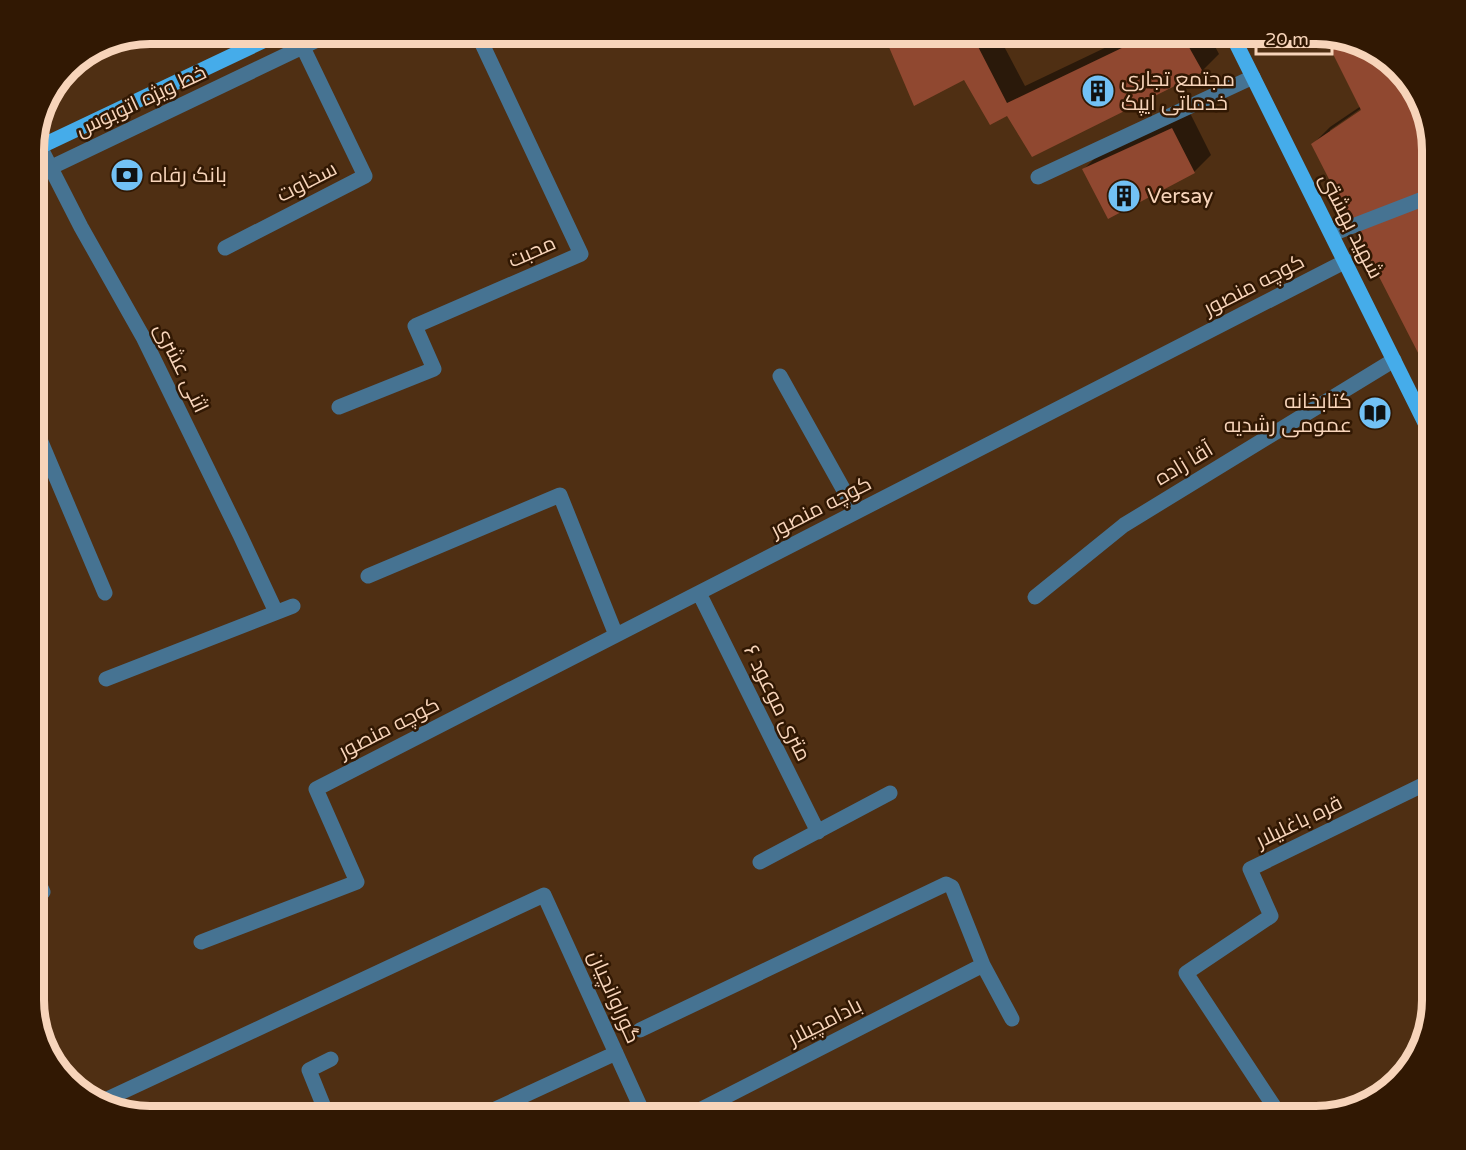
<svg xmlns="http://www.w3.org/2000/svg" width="1466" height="1150" viewBox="0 0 1466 1150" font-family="'Varela Round',Cairo,sans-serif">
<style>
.shadow{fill:#0007;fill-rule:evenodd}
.building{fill:#904830}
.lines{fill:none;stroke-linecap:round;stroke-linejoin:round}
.minor{stroke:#467392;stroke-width:15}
.major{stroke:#45acea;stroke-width:15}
.labels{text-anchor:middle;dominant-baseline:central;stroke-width:5;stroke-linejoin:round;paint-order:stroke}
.poi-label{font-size:21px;fill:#f7d4ba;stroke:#311803;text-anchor:start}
.street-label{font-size:21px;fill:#f7d4ba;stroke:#311803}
.rim{fill:none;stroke:#f7d4ba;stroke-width:8}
</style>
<rect width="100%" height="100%" fill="#4f2f13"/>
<path class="shadow" d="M884 33H997L1025 86 1136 33H1208L1219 54 1202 71 1007 114 965 78Z
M1326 37 1393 62 1421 98 1433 150V378L1312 145 1330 127 1361 106ZM1366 105 1368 107 1330 133V130Z
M1189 111 1211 155 1194 172 1084 169 1101 152Z"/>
<path class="building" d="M883 33H971L1007 103 1153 33H1181L1203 72 1032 157 1007 116 990 125 964 80 914 106Z
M1253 33H1288L1259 47Z
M1324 36 1393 62 1421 98 1433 150V382L1311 144 1361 110Z
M1172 128 1195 173 1108 219 1082 169Z"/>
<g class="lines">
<path class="minor" d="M35 137 81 227 143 337 240 535 276 612
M33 176 332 33
M1038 177 1253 77
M1332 234 1433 195
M225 248 365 176 296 33
M780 376 856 512
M339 407 434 369 415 326 581 254 477 33
M33 423 105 593
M368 576 560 495 616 635
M699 593 818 832
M1035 597 1124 525 1394 360
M106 679 293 606
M760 862 890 793
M33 871 43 892
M201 942 357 882 316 789 1346 261
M1431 964 1433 963
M640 1030 946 884 952 887 983 965 1012 1019
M105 1100 544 895 645 1117
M1358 1107 1385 1092
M328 1117 309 1070 331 1059
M478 1117 616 1053
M686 1117 983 965
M1281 1117 1186 973 1271 916 1250 869 1433 780"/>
<path class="major" d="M1231 33 1433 439
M33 150 280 33"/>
</g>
<defs>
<symbol id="building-disc" viewBox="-11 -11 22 22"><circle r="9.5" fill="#72c1f5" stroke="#311803"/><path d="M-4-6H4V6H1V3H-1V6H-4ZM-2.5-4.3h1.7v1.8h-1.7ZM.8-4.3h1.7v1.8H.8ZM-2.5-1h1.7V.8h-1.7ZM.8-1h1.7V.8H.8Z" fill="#111"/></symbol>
<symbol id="bank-disc" viewBox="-11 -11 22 22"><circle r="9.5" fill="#72c1f5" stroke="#311803"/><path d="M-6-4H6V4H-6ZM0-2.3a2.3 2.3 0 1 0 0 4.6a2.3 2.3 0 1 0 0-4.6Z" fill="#111"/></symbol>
<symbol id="library-disc" viewBox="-11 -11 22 22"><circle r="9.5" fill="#72c1f5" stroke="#311803"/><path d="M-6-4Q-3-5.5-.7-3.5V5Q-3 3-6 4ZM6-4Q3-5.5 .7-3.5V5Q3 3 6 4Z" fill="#111"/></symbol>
</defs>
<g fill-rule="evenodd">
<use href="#building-disc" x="1079" y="72" width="38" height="38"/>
<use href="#bank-disc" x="108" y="156" width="38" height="38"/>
<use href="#building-disc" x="1105" y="177" width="38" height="38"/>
<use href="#library-disc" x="1356" y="394" width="38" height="38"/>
</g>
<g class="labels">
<g class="poi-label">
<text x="1121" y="79">مجتمع تجاری<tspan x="1121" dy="24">خدماتی ایپک</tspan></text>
<text x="150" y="175">بانک رفاه</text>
<text x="1147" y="196">Versay</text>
<text x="1352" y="401" text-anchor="end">کتابخانه<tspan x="1352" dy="24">عمومی رشدیه</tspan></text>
</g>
<g class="street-label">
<text transform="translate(141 101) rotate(-25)">خط ویژه اتوبوس</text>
<text transform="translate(307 182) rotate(-27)">سخاوت</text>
<text transform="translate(1351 226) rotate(63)">شهید بهشتى</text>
<text transform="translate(532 252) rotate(-24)">محبت</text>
<text transform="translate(1254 285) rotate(-27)">کوچه منصور</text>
<text transform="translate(181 368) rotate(64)">اثنی عشری</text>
<text transform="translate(1184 464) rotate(-31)">آقا زاده</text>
<text transform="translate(821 507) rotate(-27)">کوچه منصور</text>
<text transform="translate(777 703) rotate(64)">۶ متری موعود</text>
<text transform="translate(389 728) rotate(-27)">کوچه منصور</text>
<text transform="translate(1299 822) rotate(-26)">قره باغلیلار</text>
<text transform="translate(614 997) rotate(66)">گوراوانچیان</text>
<text transform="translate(825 1022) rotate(-27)">بادامچیلار</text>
</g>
</g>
<path d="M0 0H1466V1150H0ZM150 44H1316A106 106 0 0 1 1422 150V1000A106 106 0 0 1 1316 1106H150A106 106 0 0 1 44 1000V150A106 106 0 0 1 150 44Z" fill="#311803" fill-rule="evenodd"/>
<path class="rim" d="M150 44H1316A106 106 0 0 1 1422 150V1000A106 106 0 0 1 1316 1106H150A106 106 0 0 1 44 1000V150A106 106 0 0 1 150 44Z"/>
<path d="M1256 45v9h76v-9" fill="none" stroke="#f7d4ba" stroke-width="3"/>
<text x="1265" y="45" font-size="18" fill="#f7d4ba" stroke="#311803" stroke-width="4.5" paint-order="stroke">20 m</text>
</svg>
